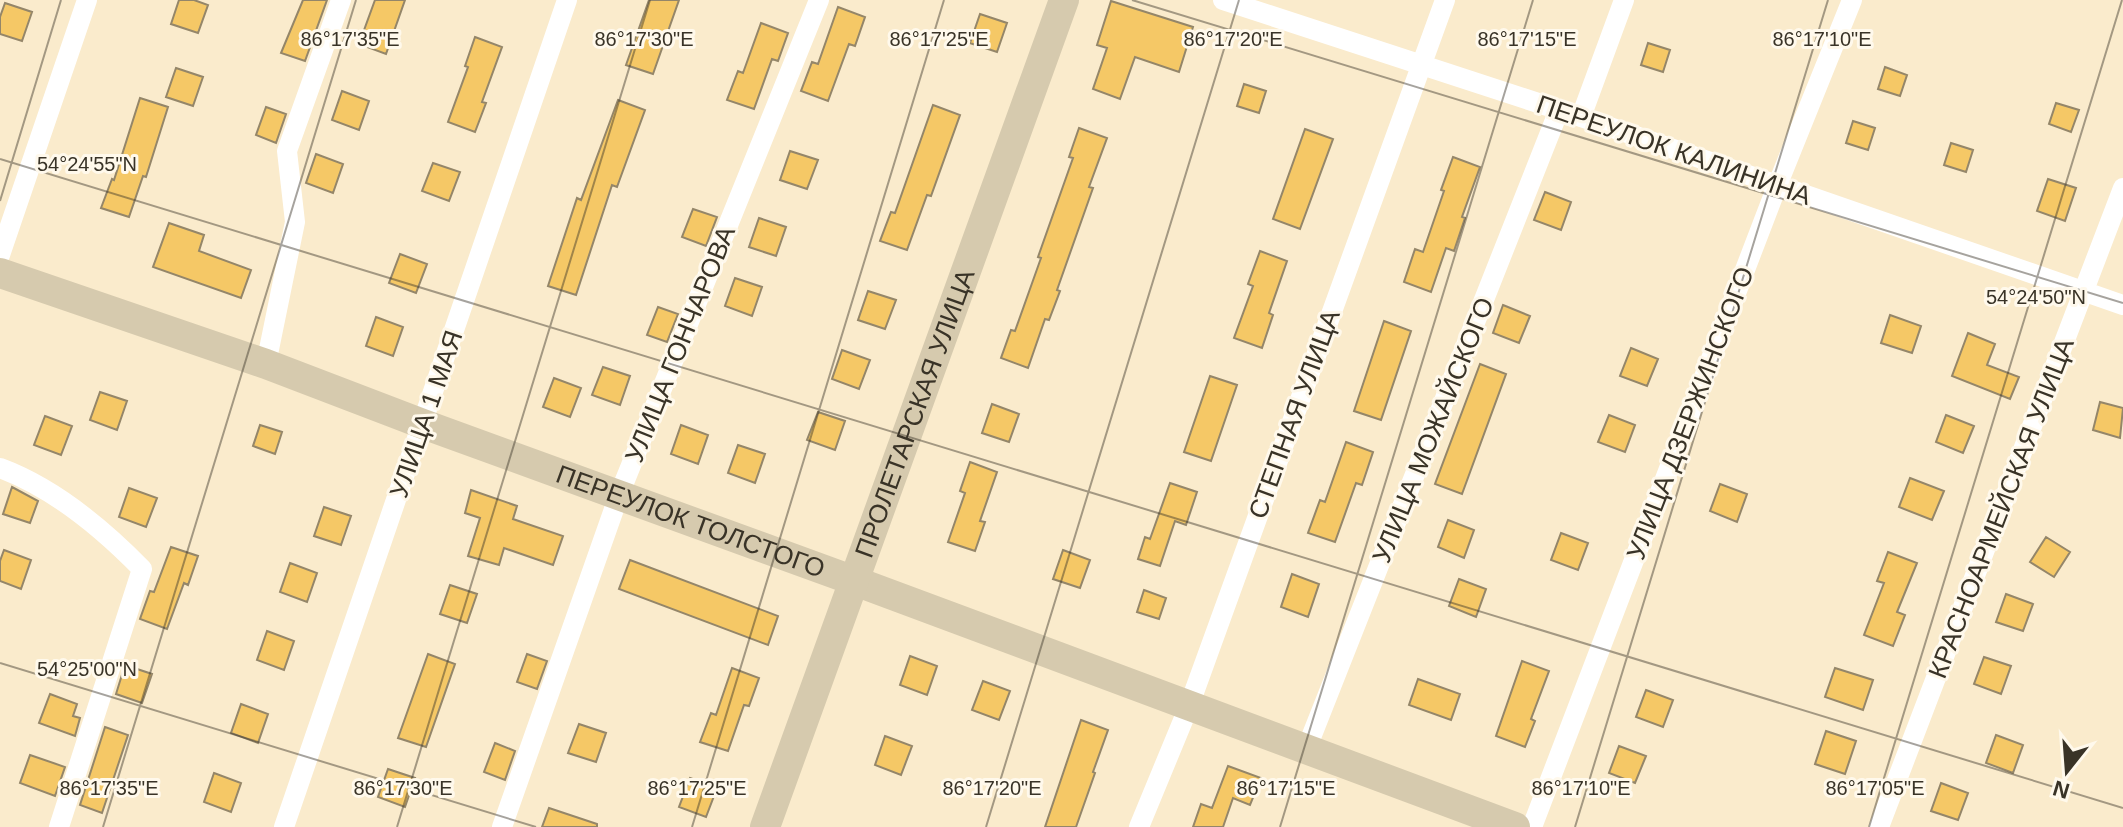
<svg xmlns="http://www.w3.org/2000/svg" width="2123" height="827" viewBox="0 0 2123 827" font-family="Arial,sans-serif">
<style>
.building{fill:#f5c866;stroke:#948669;stroke-width:2}
.lines{fill:none;stroke-linecap:round;stroke-linejoin:round}
.street{stroke:#fff;stroke-width:20}
.secondary{stroke:#d6caae;stroke-width:30}
.ticks{fill:none;stroke:#393327;stroke-width:2;stroke-opacity:0.45}
.labels{text-anchor:middle;dominant-baseline:central;stroke-width:6;stroke-linejoin:round;paint-order:stroke}
.street-label{font-size:26px;fill:#393327;stroke:#fff9ec}
.ticks-label{font-size:20px;text-anchor:middle;fill:#393327;stroke:#fff9ec;stroke-width:6;stroke-linejoin:round;paint-order:stroke}
</style>
<rect width="100%" height="100%" fill="#faebcc"/>
<path class="building" d="M179 0H194L208 5 198 33 171 24Z
M303 0H327L305 61 281 53Z
M375 0H405L386 54 359 44Z
M649 0H679L653 74 626 65Z
M1111 1 1193 27 1179 72 1135 57 1120 99 1093 89 1107 48 1097 45Z
M5 3 32 12 22 41 0 34V17Z
M838 7 865 17 855 46 849 44 828 101 801 91 812 62 818 64Z
M980 14 1007 23 997 52 970 43Z
M761 23 788 33 778 61 772 59 754 109 727 100 738 71 743 73Z
M475 37 502 47 482 102 486 103 475 132 448 122 468 67 465 66Z
M1648 43 1670 50 1663 72 1641 65Z
M1885 67 1907 75 1900 96 1878 89Z
M176 68 203 77 193 106 166 97Z
M1244 84 1266 91 1259 113 1237 106Z
M342 91 369 101 359 130 332 120Z
M140 98 168 107 146 177 143 176 129 217 101 208 112 179 114 180Z
M618 100 645 110 617 187 612 185 576 295 548 286 577 198 581 200Z
M2056 103 2079 110 2071 132 2049 124Z
M933 105 960 115 931 196 927 195 907 250 880 241 891 212 895 213Z
M266 107 286 114 276 143 256 135Z
M1853 121 1875 128 1868 150 1846 143Z
M1079 128 1107 138 1089 187 1093 188 1057 290 1060 291 1049 320 1045 319 1028 368 1001 358 1011 330 1015 331 1041 258 1038 257 1073 158 1069 157Z
M1305 129 1333 139 1300 229 1273 219Z
M1951 143 1973 150 1966 172 1944 165Z
M790 151 818 160 807 189 780 180Z
M316 154 343 164 333 193 306 183Z
M1453 157 1480 167 1462 217 1465 218 1454 251 1446 248 1431 292 1404 282 1415 249 1423 252 1444 191 1441 190Z
M433 163 460 172 449 201 422 191Z
M2048 179 2076 188 2065 221 2037 211Z
M1545 192 1571 202 1561 230 1534 220Z
M693 209 717 217 706 246 682 237Z
M759 218 786 227 776 256 749 247Z
M169 223 204 235 199 251 251 270 241 298 153 267Z
M1260 251 1287 261 1269 313 1273 315 1262 348 1234 338 1253 286 1248 284Z
M400 254 427 264 416 293 389 283Z
M735 278 762 287 752 316 725 306Z
M868 291 896 300 885 329 858 320Z
M1503 305 1530 316 1519 343 1493 333Z
M658 307 678 314 667 342 647 335Z
M1890 315 1921 326 1912 353 1881 343Z
M376 317 403 327 393 356 366 346Z
M1384 321 1411 331 1381 420 1354 411Z
M1968 333 1995 344 1987 365 2019 377 2010 399 1952 376Z
M1631 348 1658 359 1647 386 1620 376Z
M842 350 870 360 859 389 832 379Z
M1480 364 1506 374 1462 494 1435 484Z
M603 367 630 376 620 405 592 395Z
M1210 376 1237 385 1211 461 1184 452Z
M554 378 581 388 570 417 543 407Z
M100 392 127 401 117 430 90 420Z
M2100 402 2123 408 2120 438 2093 430Z
M992 404 1019 414 1009 442 982 433Z
M818 412 845 421 835 450 807 440Z
M1609 415 1635 425 1625 452 1598 442Z
M1946 415 1974 426 1963 453 1936 442Z
M45 416 72 426 61 455 34 445Z
M260 425 282 432 275 454 253 446Z
M681 425 708 435 698 464 671 454Z
M1346 442 1373 452 1362 485 1356 483 1335 542 1308 533 1320 500 1325 502Z
M738 445 765 454 755 483 728 473Z
M970 462 997 472 980 521 985 522 975 551 948 542 965 493 960 491Z
M1910 478 1944 491 1932 520 1899 507Z
M1170 483 1197 492 1186 525 1175 521 1160 566 1138 559 1145 537 1150 539Z
M1720 484 1747 494 1737 522 1710 511Z
M12 487 38 501 30 523 3 514Z
M129 488 157 498 146 527 119 517Z
M471 490 517 506 513 519 563 536 553 565 504 548 499 565 468 556 480 518 465 513Z
M324 507 351 516 341 545 314 536Z
M1448 520 1474 530 1464 558 1438 547Z
M1561 533 1588 543 1578 570 1551 560Z
M2046 537 2070 552 2054 577 2030 562Z
M171 547 198 556 188 585 184 583 167 629 140 619 150 591 154 592Z
M4 550 31 560 21 589 0 581V561Z
M1063 550 1090 560 1080 588 1053 579Z
M1888 552 1917 563 1897 612 1905 615 1893 646 1864 635 1884 583 1877 581Z
M630 560 778 616 768 645 619 589Z
M290 563 317 573 307 602 280 592Z
M1292 574 1319 584 1308 617 1281 607Z
M1459 579 1486 589 1476 617 1449 606Z
M450 585 477 594 467 623 440 614Z
M1144 590 1166 598 1159 619 1137 612Z
M2006 594 2033 604 2023 631 1996 622Z
M267 631 294 641 284 670 257 660Z
M428 654 455 664 426 747 398 738Z
M527 654 547 661 537 689 517 682Z
M910 656 937 666 927 695 900 685Z
M1984 657 2011 666 2001 694 1974 684Z
M1522 661 1549 671 1531 719 1535 721 1525 747 1496 736Z
M125 665 152 674 142 703 116 694Z
M732 668 759 678 749 706 744 705 728 751 700 742 711 713 716 715Z
M1835 668 1873 680 1863 710 1825 697Z
M1418 679 1460 694 1451 720 1409 705Z
M983 681 1010 691 999 720 972 710Z
M1646 690 1673 700 1663 727 1636 717Z
M50 694 77 704 73 716 80 718 75 736 39 723Z
M241 704 268 714 258 743 231 733Z
M1081 720 1108 730 1093 772 1095 773 1076 827H1045Z
M579 724 606 733 596 762 568 753Z
M105 727 128 735 102 813 80 805Z
M1826 731 1856 741 1845 774 1815 764Z
M1996 735 2023 745 2013 773 1986 763Z
M885 736 912 746 901 775 875 765Z
M495 743 515 751 505 780 484 772Z
M1619 746 1646 756 1635 783 1609 773Z
M30 755 65 767 55 796 20 783Z
M1228 766 1261 778 1250 805 1233 798 1223 827H1193L1201 804 1212 808Z
M388 769 415 778 405 807 378 797Z
M214 773 241 783 231 812 204 802Z
M690 778 717 788 706 817 679 807Z
M1941 783 1968 793 1958 820 1931 811Z
M549 808 597 824V827H542Z"/>
<g class="lines">
<path class="street" d="M1223 0 1581 117 2123 305
M1581 117 1624 0
M0 255 87 0
M266 364 295 222 287 151 341 0
M0 468C54 488 102 528 142 569L59 827
M1306 750 1559 110
M284 827 567 0
M502 827 619 495 819 0
M1139 827 1189 706 1445 0
M1532 827 1777 186 1852 0
M1879 827 2123 188"/>
<g class="secondary">
<path id="s1" d="M0 273 266 364 423 424 852 580 1515 827"/>
<path id="s2" d="M765 827 1064 0"/>
</g>
</g>
<path class="ticks" d="M1132 0 2123 303M0 159 2123 808M0 201 61 0M0 663 536 827M103 827 356 0M397 827 650 0M692 827 944 0M986 827 1239 0M1280 827 1533 0M1575 827 1828 0M1869 827 2122 0"/>
<g class="labels">
<g class="street-label">
<text transform="translate(1674 150) rotate(19)">ПЕРЕУЛОК КАЛИНИНА</text>
<text transform="translate(680 344) rotate(-68)">УЛИЦА ГОНЧАРОВА</text>
<text stroke="none"><textPath href="#s2" startOffset="440">ПРОЛЕТАРСКАЯ УЛИЦА</textPath></text>
<text transform="translate(1690 413) rotate(-69)">УЛИЦА ДЗЕРЖИНСКОГО</text>
<text transform="translate(426 414) rotate(-71)">УЛИЦА 1 МАЯ</text>
<text transform="translate(1294 414) rotate(-70)">СТЕПНАЯ УЛИЦА</text>
<text transform="translate(1433 430) rotate(-68)">УЛИЦА МОЖАЙСКОГО</text>
<text transform="translate(2001 508) rotate(-69)">КРАСНОАРМЕЙСКАЯ УЛИЦА</text>
<text stroke="none"><textPath href="#s1" startOffset="734">ПЕРЕУЛОК ТОЛСТОГО</textPath></text>
</g>
</g>
<g class="ticks-label">
<text x="350" y="46">86°17'35"E</text>
<text x="644" y="46">86°17'30"E</text>
<text x="939" y="46">86°17'25"E</text>
<text x="1233" y="46">86°17'20"E</text>
<text x="1527" y="46">86°17'15"E</text>
<text x="1822" y="46">86°17'10"E</text>
<text x="87" y="171">54°24'55"N</text>
<text x="2036" y="304">54°24'50"N</text>
<text x="87" y="676">54°25'00"N</text>
<text x="109" y="795">86°17'35"E</text>
<text x="403" y="795">86°17'30"E</text>
<text x="697" y="795">86°17'25"E</text>
<text x="992" y="795">86°17'20"E</text>
<text x="1286" y="795">86°17'15"E</text>
<text x="1581" y="795">86°17'10"E</text>
<text x="1875" y="795">86°17'05"E</text>
</g>
<g transform="translate(2067 771) rotate(197)" stroke="#fff9ec" stroke-width="6" paint-order="stroke">
<path d="M0-6L14 30L0 20L-14 30Z" fill="#393327"/>
<text y="-12" font-size="22" font-weight="bold" text-anchor="middle" fill="#393327">N</text>
</g>
</svg>
